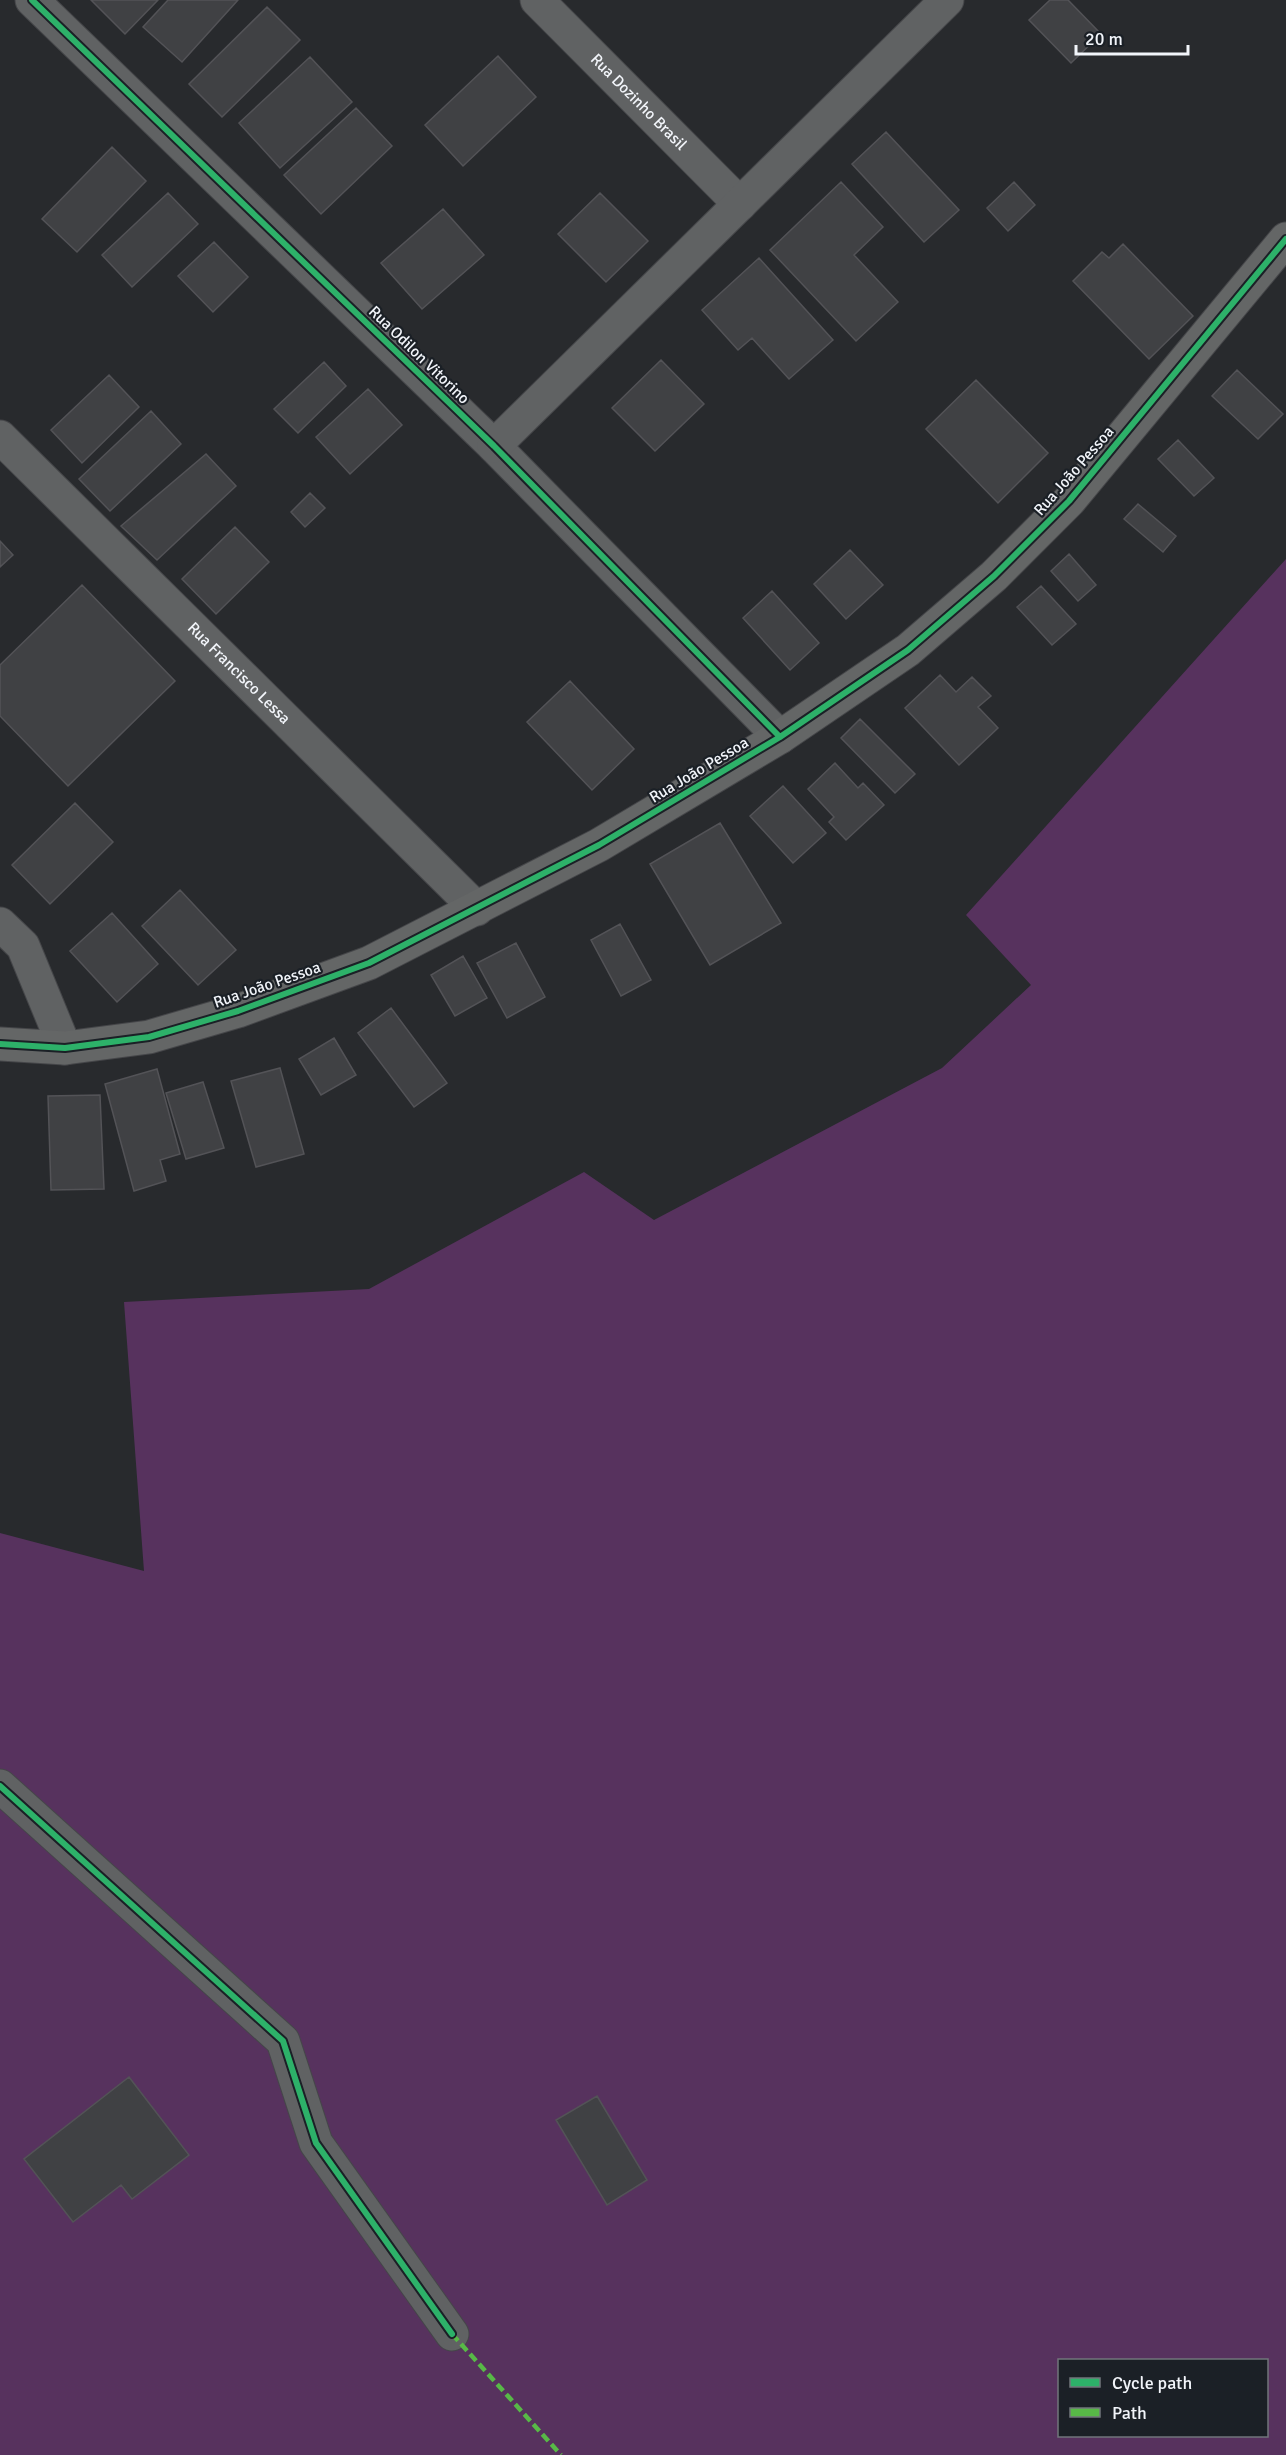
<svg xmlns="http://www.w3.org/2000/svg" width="1286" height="2455" viewBox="0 0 1286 2455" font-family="Signika,sans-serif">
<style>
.green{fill:#57325e;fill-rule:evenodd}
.building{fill:#404144;stroke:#535357;stroke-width:1.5}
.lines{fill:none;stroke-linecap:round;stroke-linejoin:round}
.street-casing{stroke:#454649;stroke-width:35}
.secondary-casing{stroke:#454649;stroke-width:35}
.street{stroke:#606263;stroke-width:33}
.secondary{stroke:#646666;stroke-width:33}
.quiet{stroke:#58b947;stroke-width:4.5;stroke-dasharray:9 4.5;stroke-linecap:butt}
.cycleway-casing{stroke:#1b2026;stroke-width:10}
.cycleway{stroke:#2db169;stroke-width:6}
.labels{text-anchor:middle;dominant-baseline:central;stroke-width:4.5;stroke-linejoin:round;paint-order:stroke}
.street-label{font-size:16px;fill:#f2f5fa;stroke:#1b2026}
</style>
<rect width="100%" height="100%" fill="#282a2d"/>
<path class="green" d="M1286 559V2455H0V1533L144 1571 124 1302 369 1289 584 1172 654 1220 942 1068 1031 985 966 915ZM1060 2360H1266V2436H1060Z"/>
<path class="building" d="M91 0H158L125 34Z
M168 0H238L182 62 143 27Z
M1050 0H1068L1101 34 1071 63 1029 20Z
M267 7 300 40 222 117 189 84Z
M498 56 536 97 463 166 425 125Z
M310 57 352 102 280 168 239 123Z
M356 108 392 146 321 214 284 175Z
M886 132 959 210 924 242 852 164Z
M112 147 146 181 77 252 42 219Z
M841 182 883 227 854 255 898 302 856 341 770 250Z
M1014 182 1035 205 1008 231 987 208Z
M168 193 198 224 132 287 102 255Z
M600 193 648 241 606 282 558 234Z
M443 209 484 255 422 309 381 263Z
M214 242 248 277 213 312 178 276Z
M1123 244 1193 316 1149 359 1073 281 1102 252 1109 258Z
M759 258 833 340 789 379 752 338 738 350 702 310Z
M661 360 704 404 655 451 612 408Z
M324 362 346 386 298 433 274 409Z
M1237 370 1283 414 1258 439 1212 396Z
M109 375 139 407 82 463 51 430Z
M976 380 1048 453 998 503 926 429Z
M368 389 402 425 350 474 316 437Z
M151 411 181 444 110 511 79 479Z
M1178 440 1214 478 1194 496 1158 459Z
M206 454 236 486 157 560 121 526Z
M310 493 325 508 305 527 291 512Z
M1138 504 1176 536 1163 552 1124 519Z
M235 527 269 562 216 614 182 579Z
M0 541 13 555 0 567Z
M850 550 883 585 846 619 814 584Z
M1069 554 1096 585 1078 601 1051 571Z
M82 585 175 681 68 786 0 716V665Z
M1041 586 1076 624 1052 645 1017 607Z
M772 591 819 643 790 670 743 618Z
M940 675 956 692 972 677 991 696 978 707 998 728 959 765 905 708Z
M570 681 634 749 592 790 527 722Z
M860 719 915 774 895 793 841 738Z
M835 763 858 788 863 783 884 805 846 840 829 822 834 817 808 789Z
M783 786 826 833 793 863 750 816Z
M75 803 113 842 50 904 12 865Z
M720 823 781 923 710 965 650 864Z
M180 890 236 950 198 985 142 926Z
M112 913 158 964 117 1002 70 951Z
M620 924 651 980 621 996 591 940Z
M516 943 545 997 507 1018 477 963Z
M463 956 487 998 455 1016 431 975Z
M391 1008 447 1083 414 1107 358 1033Z
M334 1038 356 1075 321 1095 299 1059Z
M280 1068 304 1154 256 1167 231 1081Z
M157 1069 180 1154 160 1160 166 1181 134 1191 105 1084Z
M203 1082 224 1148 186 1159 166 1093Z
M100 1095 104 1189 51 1190 48 1096Z
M129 2077 189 2155 132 2199 121 2185 73 2222 24 2159Z
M597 2096 647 2180 607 2205 556 2120Z"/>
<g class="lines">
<defs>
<g id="street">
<path d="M32 0 494 446 780 737"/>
<path id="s1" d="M537 0 740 204"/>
<path id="s2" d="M0 437 477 909"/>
<path d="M494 446 947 0"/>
<path d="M0 924 23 946 65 1048"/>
<path d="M0 1786 283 2041 316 2143 452 2334"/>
</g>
<path id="secondary" d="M0 1044 65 1048 149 1037 238 1011 369 963 599 845 780 737 908 650 994 576 1069 501 1286 239"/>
</defs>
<use href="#street" class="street-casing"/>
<use href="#secondary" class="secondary-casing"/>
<use href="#street" class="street"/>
<use href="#secondary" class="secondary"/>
<path class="quiet" d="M452 2334 561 2455"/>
<defs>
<path id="cycleway" d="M32 0 494 446 780 737
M0 1044 65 1048 149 1037 238 1011 369 963 599 845 780 737 908 650 994 576 1069 501 1286 239
M0 1786 283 2041 316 2143 452 2334"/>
</defs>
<use href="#cycleway" class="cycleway-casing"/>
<use href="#cycleway" class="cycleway"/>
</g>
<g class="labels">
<g class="street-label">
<text stroke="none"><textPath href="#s1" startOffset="144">Rua Dozinho Brasil</textPath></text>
<text transform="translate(419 355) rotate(44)">Rua Odilon Vitorino</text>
<text transform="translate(1074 471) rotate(-49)">Rua João Pessoa</text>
<text stroke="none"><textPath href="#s2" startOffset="336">Rua Francisco Lessa</textPath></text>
<text transform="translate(699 770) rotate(-31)">Rua João Pessoa</text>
<text transform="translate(267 985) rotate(-19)">Rua João Pessoa</text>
</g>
</g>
<rect x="1058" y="2359" width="210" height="78" fill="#1b2026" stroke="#71757b" stroke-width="1.5"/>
<rect x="1070" y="2378" width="30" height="9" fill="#2db169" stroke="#71757b" stroke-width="1.5"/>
<text x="1112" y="2389" font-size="18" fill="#f2f5fa">Cycle path</text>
<rect x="1070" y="2408" width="30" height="9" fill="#58b947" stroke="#71757b" stroke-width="1.5"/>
<text x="1112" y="2419" font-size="18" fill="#f2f5fa">Path</text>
<path d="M1076 45v9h112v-9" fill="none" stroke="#f2f5fa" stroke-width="3"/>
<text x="1085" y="45" font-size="18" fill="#f2f5fa" stroke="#1b2026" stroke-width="4.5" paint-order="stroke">20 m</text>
</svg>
